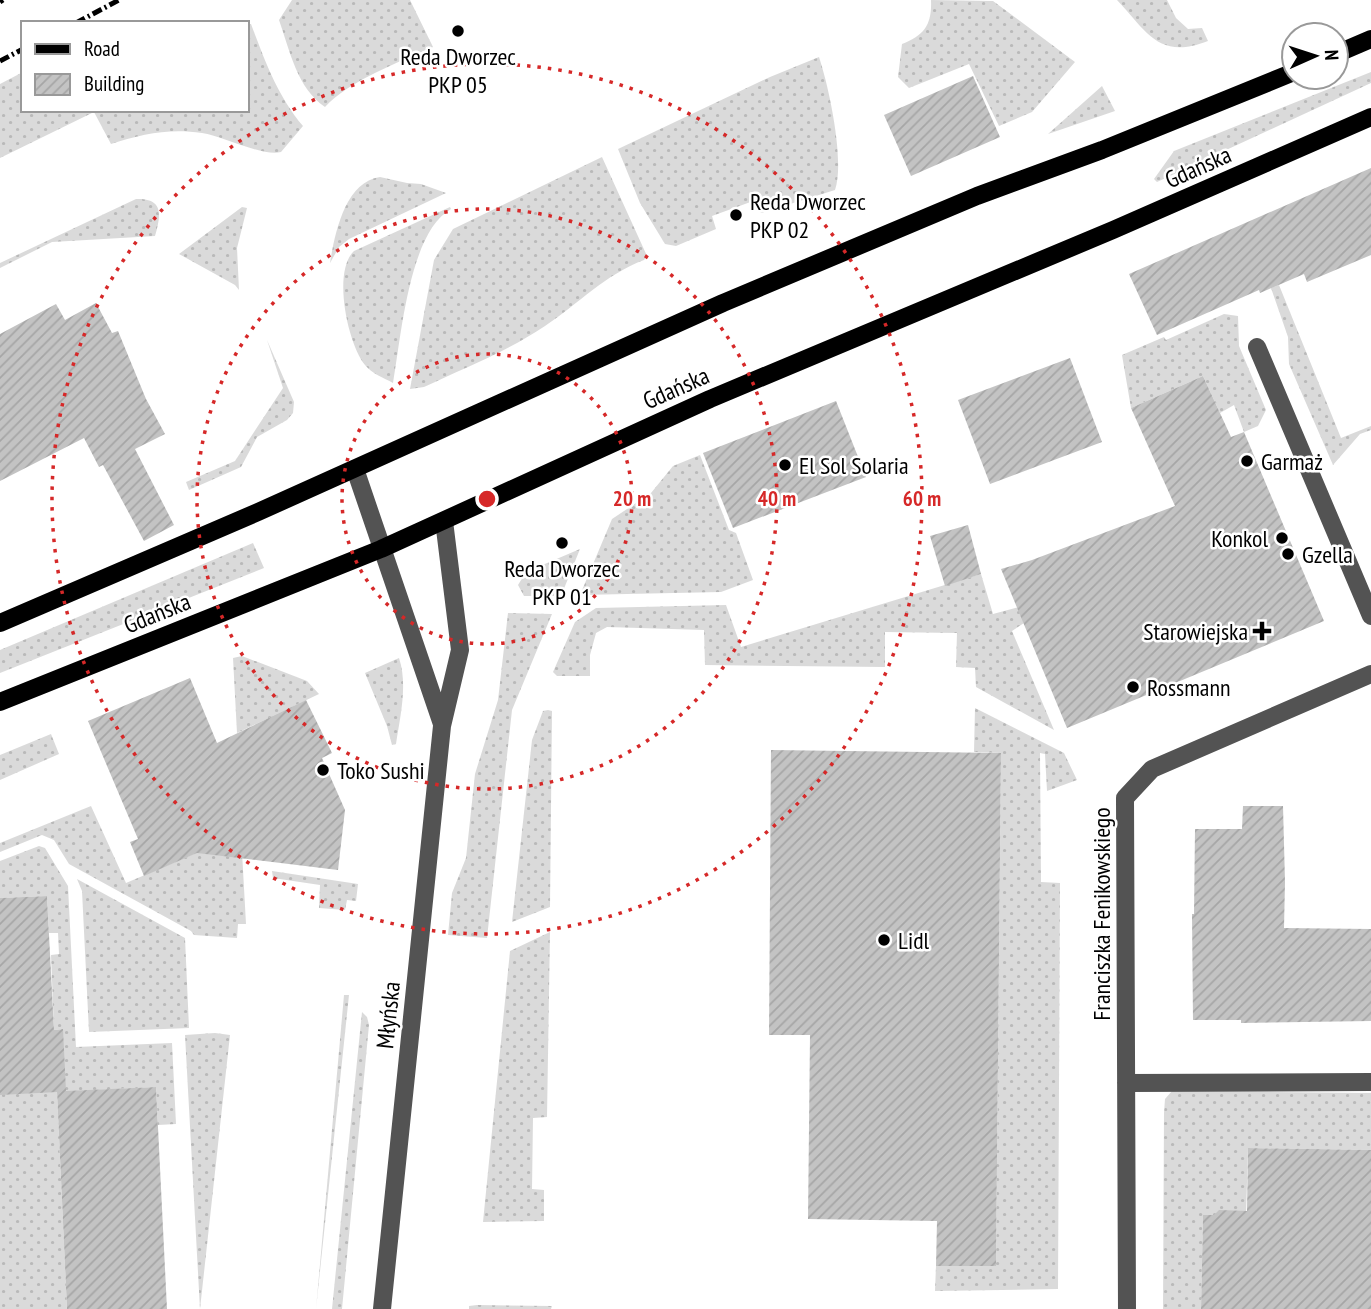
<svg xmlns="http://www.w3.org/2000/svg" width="1371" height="1309" viewBox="0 0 1371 1309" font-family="'PT Sans Narrow',sans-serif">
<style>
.grass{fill:url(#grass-dots)}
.building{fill:url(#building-hatch)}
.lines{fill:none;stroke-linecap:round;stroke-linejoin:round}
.minor{stroke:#535353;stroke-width:18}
.major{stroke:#000;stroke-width:18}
.rail{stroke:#000;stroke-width:5;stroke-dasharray:10 3.5 2 3.5;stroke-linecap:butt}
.ring{fill:none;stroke:#d62828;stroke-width:3.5;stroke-dasharray:3.5 7}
.poi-dot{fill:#000;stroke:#fff;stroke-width:2.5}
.labels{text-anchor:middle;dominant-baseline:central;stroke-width:5;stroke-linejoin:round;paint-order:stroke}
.poi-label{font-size:24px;fill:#000;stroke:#fff;text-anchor:start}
.street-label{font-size:24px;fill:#000;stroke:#fff}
.centre{fill:#d62828;stroke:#fff;stroke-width:3.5}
.ring-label{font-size:21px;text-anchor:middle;font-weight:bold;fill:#d62828;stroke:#fff;stroke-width:5;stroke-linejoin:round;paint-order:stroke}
</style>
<defs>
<pattern id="grass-dots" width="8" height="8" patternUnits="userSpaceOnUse" patternTransform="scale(1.75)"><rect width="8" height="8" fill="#dadada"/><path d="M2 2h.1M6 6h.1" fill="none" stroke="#b9b9b9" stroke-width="1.8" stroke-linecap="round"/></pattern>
<pattern id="building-hatch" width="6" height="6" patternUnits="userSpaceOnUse" patternTransform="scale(1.75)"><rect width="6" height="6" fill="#c3c3c3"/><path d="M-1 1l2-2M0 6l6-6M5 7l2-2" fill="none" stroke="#a6a6a6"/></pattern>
</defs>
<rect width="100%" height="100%" fill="#fff"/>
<path class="grass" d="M292 0H410L433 47C400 62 350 80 325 107 297 88 290 51 279 20Z
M931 0 993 1 1075 62 1032 112 999 126 969 64 909 88 898 77 902 44C925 35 932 24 931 0Z
M1117 0H1167L1176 18 1188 29 1202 28 1208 41C1159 60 1148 33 1117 0Z
M251 24C265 61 277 95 303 126L281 152C263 157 223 136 202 133 169 128 142 134 111 144L94 112 0 158V84L23 72V110H247V25Z
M819 57C829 87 845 161 835 190L761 213 756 200 712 216 716 229 676 246 665 244 640 203 618 149 770 77Z
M1371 72V83L1157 182 1154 179 1174 151Z
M1102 86 1115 111 1048 134Z
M602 157 647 256 644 260C606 274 578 304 545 326 508 351 464 368 424 387L410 389 434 260 453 229Z
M380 177 407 183 421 184 446 193 349 239 339 247 330 263C335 233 345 182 380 177Z
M136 199C164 198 161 215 155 236L52 242 0 268V263Z
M242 207 247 208 237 248 239 290 235 285 179 254Z
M450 207 451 209C409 232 401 338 393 383 384 378 371 373 365 365 348 344 332 272 354 251Z
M1279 285 1341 438 1371 426V430L1360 434 1333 465 1289 364 1288 337 1271 288Z
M1224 314 1238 316 1239 346 1266 410 1258 426 1244 432 1234 405 1220 413 1203 376 1131 408 1122 355 1164 337 1166 340Z
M267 340 294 402 293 413 287 420 257 437 241 467 189 490 186 482 235 461 283 388Z
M700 455 729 530 736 533 753 580 721 592 580 595 612 519 651 493 673 466Z
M253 543 264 568 0 673V650Z
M580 549 561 596H524L518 585 526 572Z
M981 574 993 614 1019 607 1024 623 1012 631 1054 730 976 687 975 668 956 667 957 633 885 632V667L705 665 704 630 607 627 596 633 590 655V676H557L553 672 575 622 596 608 726 605 741 647Z
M508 613 552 614 512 710 487 938 448 935 452 893 466 858 475 774 498 700Z
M242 656 307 681 319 694 237 733 233 658Z
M399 658C408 685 400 717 396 744L392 745 387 726 365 673Z
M975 708 1064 753 1077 780 1047 791 1045 754 1040 753 1041 882 1060 883 1058 1289 935 1291 936 1266H996L1001 753 974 752Z
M548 710 552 711 550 907 512 922 532 740 543 711Z
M51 734 59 754 0 780V755Z
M91 806 126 883 241 834 246 924H238L237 938 194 935 191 931 69 864 54 840 42 835 0 852V843Z
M39 846 45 848 68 886 76 1047 172 1043 176 1124 158 1125 156 1087 57 1092 67 1309H0V1095L62 1029 54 1030 51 955 59 954 58 933H49L47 896 0 898V861Z
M272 871 358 884 356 901 347 900 345 910 319 908 320 885 273 878Z
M77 879 185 938 189 1028 89 1032 82 891Z
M550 932 547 1117 533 1118 532 1189 544 1190V1221L483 1222 510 951Z
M344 995H349L316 1309Z
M362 1012 367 1017 369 1025 342 1309H332Z
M215 1033 230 1035 200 1309 185 1035Z
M1172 1091 1371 1093V1150L1248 1148 1246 1216 1203 1215 1201 1309H1163L1164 1113 1165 1099Z
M477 1305 552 1306 551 1309H469V1306Z"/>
<path class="building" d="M973 76 1000 137 911 176 884 115Z
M1371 168V255L1307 282 1304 274 1260 293 1259 290 1157 335 1129 274Z
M96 303 112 333 118 331 146 399 165 434 135 449 174 525 144 541 103 465 99 467 84 438 0 481V334L56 304 65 320Z
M1070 358 1102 442 990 484 958 400Z
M1203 376 1231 437 1244 432 1324 621 1067 728 1001 569 1032 560 1175 506 1131 408Z
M836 401 866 477 733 528 703 453Z
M968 525 981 574 945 586 930 536Z
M190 678 217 743 306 700 332 753 322 758 345 810 338 870 197 853 144 876 130 842 138 839 88 721Z
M771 750 1001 753 996 1266H936L937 1221 808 1219 810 1035H769Z
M1243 806H1283L1285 882 1284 928 1371 929V1021L1241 1023V1020H1193L1192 914H1194L1195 829H1242Z
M47 896 54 1030 63 1029 66 1091 156 1087 167 1309H67L57 1092 0 1095V898Z
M1248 1148 1371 1150V1309H1201L1203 1215H1214L1219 1210 1247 1211Z"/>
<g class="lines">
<path class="minor" d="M1257 347 1371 616
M355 469 442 724
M1126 1083 1371 1082
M382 1309 442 726 460 650 444 521
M1127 1309 1125 798 1152 769 1371 674"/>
<path class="major" d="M1336 54 1371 39
M0 623 258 512 723 303 977 196 1102 150 1294 72
M0 702 381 549 710 399 1113 230 1371 117"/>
<path class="rail" d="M0 2 3 0
M76 23 119 0
M0 61 23 49"/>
</g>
<g class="ring">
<circle cx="487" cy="499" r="145"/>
<circle cx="487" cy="499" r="290"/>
<circle cx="487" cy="499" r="435"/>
</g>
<g class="poi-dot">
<circle cx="458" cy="31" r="7"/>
<circle cx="736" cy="215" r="7"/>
<circle cx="1247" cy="461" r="7"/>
<circle cx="785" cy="465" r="7"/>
<circle cx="1282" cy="538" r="7"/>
<circle cx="562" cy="543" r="7"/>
<circle cx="1288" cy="554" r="7"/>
<path d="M1258.5 620.5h7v7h7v7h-7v7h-7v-7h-7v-7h7z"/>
<circle cx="1133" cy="687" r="7"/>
<circle cx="323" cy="770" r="7"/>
<circle cx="884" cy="940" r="7"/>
</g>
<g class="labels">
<g class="poi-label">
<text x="458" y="56" text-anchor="middle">Reda Dworzec<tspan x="458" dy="28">PKP 05</tspan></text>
<text x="750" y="201">Reda Dworzec<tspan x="750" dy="28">PKP 02</tspan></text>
<text x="1261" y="461">Garmaż</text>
<text x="799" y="465">El Sol Solaria</text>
<text x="1268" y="538" text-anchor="end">Konkol</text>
<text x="1302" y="554">Gzella</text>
<text x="562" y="568" text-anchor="middle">Reda Dworzec<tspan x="562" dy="28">PKP 01</tspan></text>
<text x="1248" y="631" text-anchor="end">Starowiejska</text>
<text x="1147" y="687">Rossmann</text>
<text x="337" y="770">Toko Sushi</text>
<text x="898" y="940">Lidl</text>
</g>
<g class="street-label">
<text transform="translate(1198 167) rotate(-24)">Gdańska</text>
<text transform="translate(676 388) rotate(-24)">Gdańska</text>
<text transform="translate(157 613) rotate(-22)">Gdańska</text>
<text transform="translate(1101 914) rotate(-90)">Franciszka Fenikowskiego</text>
<text transform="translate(388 1015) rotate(-84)">Młyńska</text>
</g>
</g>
<circle cx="487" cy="499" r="10" class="centre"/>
<g class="ring-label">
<text x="632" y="506">20 m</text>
<text x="777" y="506">40 m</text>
<text x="922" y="506">60 m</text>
</g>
<rect x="21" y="21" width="228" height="91" fill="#ffffff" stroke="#999999" stroke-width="2"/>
<rect x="35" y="44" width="35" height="10" fill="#000000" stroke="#999999" stroke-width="2"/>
<text x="84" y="56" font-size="21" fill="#000000">Road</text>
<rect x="35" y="74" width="35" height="21" fill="url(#building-hatch)" stroke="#999999" stroke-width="2"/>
<text x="84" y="91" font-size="21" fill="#000000">Building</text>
<g transform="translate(1315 56) rotate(87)"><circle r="33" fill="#ffffff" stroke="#999999" stroke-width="2"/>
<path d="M0-5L12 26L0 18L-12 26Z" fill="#000000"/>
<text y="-10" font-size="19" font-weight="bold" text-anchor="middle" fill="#000000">N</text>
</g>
</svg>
